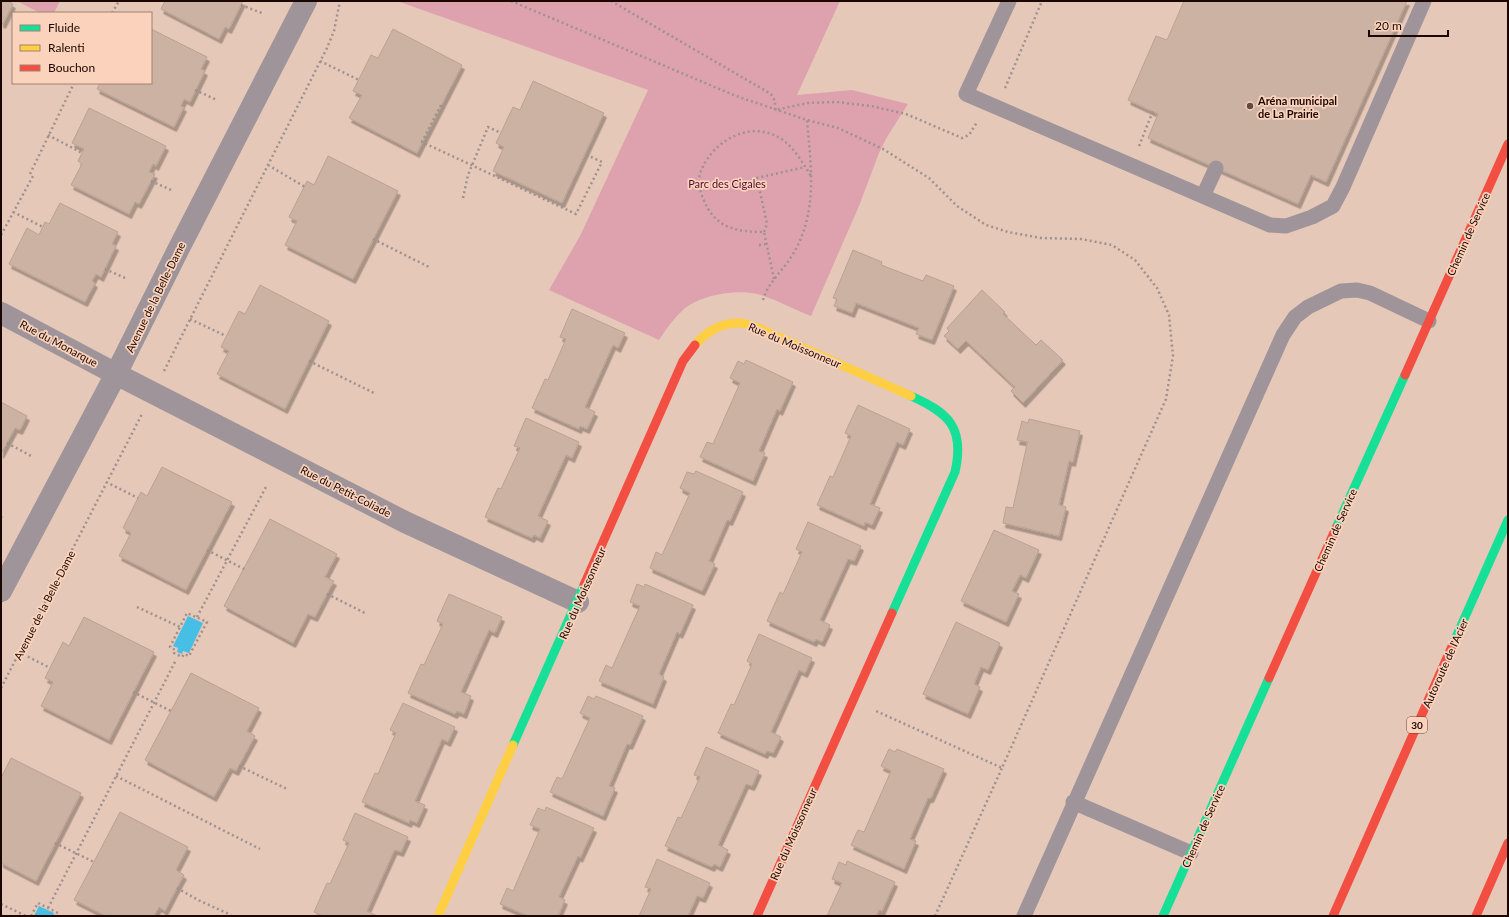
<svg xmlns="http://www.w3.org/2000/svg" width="1509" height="917" viewBox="0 0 1509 917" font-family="Lato,sans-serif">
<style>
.green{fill:#dea2af}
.water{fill:#46bee5}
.building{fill:#cbb2a3;stroke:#baa293;filter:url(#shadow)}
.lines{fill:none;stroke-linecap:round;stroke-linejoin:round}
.path{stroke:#9e9190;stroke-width:2.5;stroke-dasharray:2 3;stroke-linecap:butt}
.lane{stroke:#9e949a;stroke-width:15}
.street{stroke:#9e949a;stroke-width:22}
.fast{stroke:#16e098;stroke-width:9}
.slow{stroke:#ffcf43;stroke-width:9}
.jam{stroke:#f24e42;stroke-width:9}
.poi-dot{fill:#624b40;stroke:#fbd3bc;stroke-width:1.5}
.labels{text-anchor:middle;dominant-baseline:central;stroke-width:3.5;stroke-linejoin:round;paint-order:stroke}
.shield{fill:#fbd3bc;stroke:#5f4438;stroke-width:1}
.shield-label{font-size:10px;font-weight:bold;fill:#1c0700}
.poi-label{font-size:11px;font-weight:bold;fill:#1c0700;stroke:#fbd3bc;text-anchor:start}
.park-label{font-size:11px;fill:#500831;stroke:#fbd3bc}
.street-label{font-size:11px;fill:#1c0700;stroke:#fbd3bc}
</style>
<defs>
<filter id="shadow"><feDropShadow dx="2.5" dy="4.5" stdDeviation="0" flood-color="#0004"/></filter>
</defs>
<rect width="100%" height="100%" fill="#e5c8b7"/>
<path class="green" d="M17 1H60L54 13H40Z
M397 1H840L797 95 852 90 908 104 887 137 879 153 859 206 811 316C793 309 776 299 757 294 736 289 701 295 684 309 674 318 666 329 659 340L549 290 580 236 648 90Z"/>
<path class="water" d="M188 616 203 623 189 653 183 651 182 654 177 652 178 648 173 646Z
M39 906 54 913 53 916H34Z"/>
<path class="building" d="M1 1H8L13 4 3 24 1 23Z
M165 1H243L229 29 225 27 219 39 161 9Z
M1184 1H1407L1326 182 1311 175 1298 204 1148 138 1158 114 1128 100 1156 36 1167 40Z
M151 29 207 57 201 69 205 71 190 102 184 99 181 106 184 107 174 127 97 89 100 83H151Z
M393 29 462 65 417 153 349 118 362 95 353 91 371 55 378 58Z
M533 81 604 113 562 203 493 171 504 147 496 143 513 107 520 110Z
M89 108 166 146 156 166 153 164 149 172 155 174 139 204 135 202 129 214 71 185 82 164 78 161 84 149 72 143Z
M328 156 398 191 353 279 285 245 297 221 289 217 307 181 314 185Z
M60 203 118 232 112 244 116 246 101 277 96 274 92 281 95 283 85 302 9 264 27 228 39 235 45 222 49 224Z
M853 250 882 262 881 265 923 281 926 275 954 286 932 340 916 334 919 328 856 303 852 313 834 306 837 299 833 298Z
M260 285 329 321 285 409 217 374 229 351 221 347 239 311 245 314Z
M982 290 1005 312 1003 314 1036 345 1041 340 1063 360 1023 403 1011 391 1015 387 966 341 958 349 944 336 949 331 947 328Z
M572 309 625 333 618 348 613 345 585 407 595 412 587 429 580 426 579 429 532 408 545 379 548 380 566 339 560 337Z
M746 360 793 382 780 411 777 409 759 451 765 453 753 481 700 457 707 442 713 444 740 383 730 378 738 361 744 364Z
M1 402 27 416 20 430 15 428 1 454Z
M858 405 910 429 903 445 897 442 870 504 880 508 872 525 865 522 864 526 817 505 830 476 833 477 851 436 845 433Z
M526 418 579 442 572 458 566 455 538 516 548 521 540 538 534 535 532 538 485 517 498 488 501 489 520 448 514 446Z
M1029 419 1080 431 1073 462 1069 461 1059 505 1066 507 1059 536 1003 523 1006 507 1013 508 1027 444 1028 442 1017 440 1022 421 1028 423Z
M162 467 232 502 186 590 119 556 131 533 123 528 141 492 147 496Z
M696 471 743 492 730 521 727 520 709 561 715 564 702 591 650 568 656 552 662 555 690 493 680 488 687 472 694 474Z
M270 519 337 554 325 577 334 581 327 594 315 617 308 614 293 643 224 606Z
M808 522 861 546 854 561 848 559 820 620 830 625 822 642 816 639 814 642 767 621 780 592 783 594 802 552 796 549Z
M994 530 1039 550 1026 578 1020 575 1012 591 1019 594 1006 622 961 601Z
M637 584 644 587 645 584 693 605 680 634 677 632 659 674 664 677 653 704 599 681 606 665 612 668 640 606 630 602Z
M449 594 502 617 495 633 489 630 461 692 471 696 464 714 457 711 455 714 408 693 421 664 424 665 443 624 437 621Z
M84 617 154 652 109 740 41 706 53 682 45 678 63 642 69 646Z
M956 622 1000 643 988 670 981 667 974 684 980 687 968 714 923 694Z
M759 634 812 658 805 673 799 670 771 732 781 737 773 753 767 751 765 754 718 733 731 704 734 705 752 664 747 661Z
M191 673 259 708 247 731 255 736 236 771 230 768 214 797 145 760Z
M588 696 594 699 596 696 643 716 630 745 627 744 609 786 615 788 603 816 550 792 557 777 562 779 590 718 580 713Z
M403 703 455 727 448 742 442 739 415 801 425 805 417 823 410 820 409 823 362 802 375 773 378 774 396 733 390 730Z
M706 747 759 771 752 786 746 784 718 845 728 850 720 867 714 864 712 867 665 846 678 817 681 818 700 777 694 775Z
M889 749 895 752 897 749 944 769 931 798H928L910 839 916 841 904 869 851 845 858 830 864 832 891 771 881 766Z
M11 758 81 793 36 881 1 863V778Z
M546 807 594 828 580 858 578 856 559 897 565 900 558 916H528L500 904 507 888 513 891 540 829 530 825 538 808 545 811Z
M120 812 188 847 176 870 184 875 177 888 165 911 159 907 154 916H106L74 900Z
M355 813 408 837 401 852 395 850 394 851 367 911 377 916H323L314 912 327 883 330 884 349 843 343 840Z
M657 859 710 883 703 898 697 896 688 916H639L651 889 645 887Z
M847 861 895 882 882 911 879 910 876 916H827L842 883 832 879 839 862 846 865Z"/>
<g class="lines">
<path class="path" d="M511 1 736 96 807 120 838 128 883 149 929 178 957 206 986 225 1008 232 1041 238 1081 239 1112 245 1135 260 1157 288 1169 315 1173 356 1166 399 1002 768 876 711
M611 1 771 94 775 101V110L808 103 837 102 871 106 906 114 962 138 969 135 977 122
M241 5 262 13
M112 13 119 1
M320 61 359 80
M1005 88 1042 1
M195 90 217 100
M441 105 422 142 576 214 602 162 585 154
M48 135 82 153
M1139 146 1153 111
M268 165 305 187
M30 174 74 83
M151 181 171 190
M463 198 468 175 488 127 501 133
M13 212 43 227
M764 232 767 224 757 178 805 167
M1 235 33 176
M373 239 431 268
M759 245 766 244
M105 269 125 278
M774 279 764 232C736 232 714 228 703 198 700 192 698 181 700 174 710 143 747 120 778 137 793 145 802 162 811 176
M763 300C768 282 784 270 793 254 818 212 811 167 807 120
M190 319 226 336
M309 361 374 393
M164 371 327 48 334 31 340 1
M7 443 33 457
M106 482 138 498
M1 517 2 518
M207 550 244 569
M327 594 365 613
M137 607 180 627 187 613 207 622 189 656 184 654 182 657 174 653 175 650 170 647 180 627
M197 617 267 485
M19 652 50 668
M1 688 142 414
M133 692 171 711
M239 766 287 789
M116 776 260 849
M55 843 94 862
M177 888 198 900 231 915
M1 904 26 916
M48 908 176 660
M31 916 38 903 58 913 56 916
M935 916 1002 768"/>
<path class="lane" d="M1009 1 966 94 1270 225 1286 226 1312 217 1333 206 1343 187 1424 1
M1203 196 1216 168
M1073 802 1191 853
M1024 916 1283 335 1295 317 1308 307 1341 291 1357 290 1370 293 1429 321"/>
<path class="street" d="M1 313 116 374 405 522 578 602
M1 591 116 374 178 250 306 1"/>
<path class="fast" d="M1336 528 1405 375
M892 613 955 472C965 428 949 413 911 396
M1453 644 1508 520
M513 745 584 585
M1163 916 1269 678"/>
<path class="slow" d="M695 345C706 332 721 323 739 323 747 323 754 327 761 329L911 396
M438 916 513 745"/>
<path class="jam" d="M1405 375 1508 144
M584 585 683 361 695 345
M1269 678 1336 528
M757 916 892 613
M1333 916 1453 644
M1476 916 1508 843"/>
</g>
<circle class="poi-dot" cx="1250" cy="106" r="4"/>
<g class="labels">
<rect class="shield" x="1407" y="717" width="20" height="16" rx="3"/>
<g class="shield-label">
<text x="1417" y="725">30</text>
</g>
<g class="poi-label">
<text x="1258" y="100">Aréna municipal<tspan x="1258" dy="13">de La Prairie</tspan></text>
</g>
<g class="park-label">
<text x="727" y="183">Parc des Cigales</text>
</g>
<g class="street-label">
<text transform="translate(1468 234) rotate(-66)">Chemin de Service</text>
<text transform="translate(155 297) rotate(-64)">Avenue de la Belle-Dame</text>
<text transform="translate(59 343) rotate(28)">Rue du Monarque</text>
<text transform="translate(795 345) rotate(23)">Rue du Moissonneur</text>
<text transform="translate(346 491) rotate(27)">Rue du Petit-Coliade</text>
<text transform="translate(1335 530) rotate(-66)">Chemin de Service</text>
<text transform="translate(582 593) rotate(-66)">Rue du Moissonneur</text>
<text transform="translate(44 605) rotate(-63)">Avenue de la Belle-Dame</text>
<text transform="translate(1445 663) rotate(-66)">Autoroute de l'Acier</text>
<text transform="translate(1203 826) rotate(-66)">Chemin de Service</text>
<text transform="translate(793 834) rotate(-66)">Rue du Moissonneur</text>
</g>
</g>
<rect width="1509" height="917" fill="none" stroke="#1c0700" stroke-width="4"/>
<rect x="12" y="12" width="140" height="72" fill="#fbd3bc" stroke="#a28171"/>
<rect x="20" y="25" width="20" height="6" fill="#16e098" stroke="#a28171"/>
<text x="48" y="32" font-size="12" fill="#1c0700">Fluide</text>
<rect x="20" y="45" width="20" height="6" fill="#ffcf43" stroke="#a28171"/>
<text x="48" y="52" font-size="12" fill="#1c0700">Ralenti</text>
<rect x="20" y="65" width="20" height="6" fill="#f24e42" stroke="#a28171"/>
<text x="48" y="72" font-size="12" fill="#1c0700">Bouchon</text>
<path d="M1369 30v6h79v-6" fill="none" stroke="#1c0700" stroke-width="2"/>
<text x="1375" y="30" font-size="12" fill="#1c0700" stroke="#fbd3bc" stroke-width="3" paint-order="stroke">20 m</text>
</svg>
